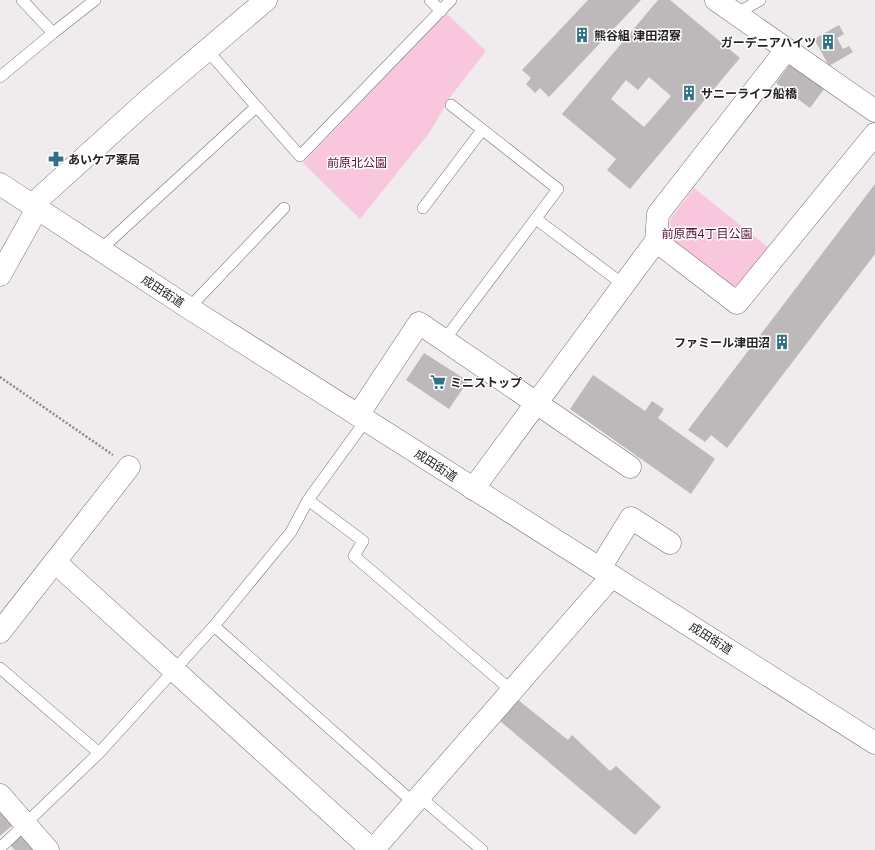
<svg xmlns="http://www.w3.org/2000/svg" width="875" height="850" viewBox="0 0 875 850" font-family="'Noto Sans','Noto Sans JP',sans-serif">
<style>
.green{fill:#f9c7dd}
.building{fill:#bdb9bb;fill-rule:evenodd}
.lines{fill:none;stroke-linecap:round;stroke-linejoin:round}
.service-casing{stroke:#736e70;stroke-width:12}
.minor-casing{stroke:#736e70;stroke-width:23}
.trunk-casing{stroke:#736e70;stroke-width:23}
.path{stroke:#8c888a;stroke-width:2.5;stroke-dasharray:2 2;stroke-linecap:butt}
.service{stroke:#fff;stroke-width:11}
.minor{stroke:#fff;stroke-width:22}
.trunk{stroke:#fff;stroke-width:22}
.labels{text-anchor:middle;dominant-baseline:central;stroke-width:3;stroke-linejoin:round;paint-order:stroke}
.poi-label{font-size:12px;font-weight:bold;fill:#252324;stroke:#fff;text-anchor:start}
.park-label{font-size:12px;fill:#571039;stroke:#fff}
.street-label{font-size:12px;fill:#252324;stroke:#fff}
</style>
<rect width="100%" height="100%" fill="#f0ebed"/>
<path class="green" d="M446 13 486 51 451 96 430 132 360 219 303 163Z
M694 188 769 248 742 285 729 286 670 240V220Z"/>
<path class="building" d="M588 0H641L549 97 540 88 535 93 526 84 531 78 522 70Z
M658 0H670L740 58 630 189 607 170 616 159 562 114ZM649 77 671 96 644 127 611 99 626 80 638 90Z
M839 25 844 34 837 38 843 49 849 46 853 52 829 66 814 39Z
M790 64 824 89 810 108 776 83Z
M875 184V254L727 448 711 435 705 442 688 430Z
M424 353 468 381 449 409 406 380Z
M593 375 645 411 652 401 664 409 658 418 715 459 691 494 570 409Z
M517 699 568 740 572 735 610 771 616 766 661 807 635 835 500 721Z
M0 804 15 823 0 836Z
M23 832 40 850H15L10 845Z"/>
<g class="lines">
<defs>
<path id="service" d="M430 0 441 11
M736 14 760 0
M53 33 95 0
M207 50 300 156 451 0
M0 77 53 33 22 0
M423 208 482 130
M536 219 624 285
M100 250 256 107
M189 308 284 208
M445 339 558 189 451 105
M308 500 363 541 354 556 512 691
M214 626 414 803
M0 668 99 753
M420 797 482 850
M0 848 99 753 214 626 291 532 308 500 366 420"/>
<path id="minor" d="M716 0 875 111
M32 205 147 101 266 0
M656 241 737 303 875 134
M0 275 37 209
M358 415 419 323 630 467
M473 489 656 241 658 214 786 50
M55 562 372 850
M600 568 631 518 670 543
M0 632 129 467
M0 795 48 850
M373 850 612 576"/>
<path id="trunk" d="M0 184 189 308 875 743"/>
</defs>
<use href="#service" class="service-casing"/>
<use href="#minor" class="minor-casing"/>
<use href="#trunk" class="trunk-casing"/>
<path class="path" d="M0 377 113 455"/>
<use href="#service" class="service"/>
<use href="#minor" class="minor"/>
<use href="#trunk" class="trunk"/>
</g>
<defs>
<symbol id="building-bare" viewBox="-9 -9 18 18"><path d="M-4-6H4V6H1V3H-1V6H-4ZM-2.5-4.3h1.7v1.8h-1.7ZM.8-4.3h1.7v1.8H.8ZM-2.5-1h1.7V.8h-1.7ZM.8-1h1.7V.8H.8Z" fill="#307284" stroke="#fff" stroke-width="2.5" paint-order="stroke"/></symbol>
<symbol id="pharmacy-bare" viewBox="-9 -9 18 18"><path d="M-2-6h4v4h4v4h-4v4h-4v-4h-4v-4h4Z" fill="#307284" stroke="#fff" stroke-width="2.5" paint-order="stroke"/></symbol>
<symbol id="supermarket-bare" viewBox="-9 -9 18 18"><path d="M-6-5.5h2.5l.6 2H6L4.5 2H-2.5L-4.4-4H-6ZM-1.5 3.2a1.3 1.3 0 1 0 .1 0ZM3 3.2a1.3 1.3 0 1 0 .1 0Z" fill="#307284" stroke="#fff" stroke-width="2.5" paint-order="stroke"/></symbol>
</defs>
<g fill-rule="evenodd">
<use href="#building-bare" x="571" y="24" width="22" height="22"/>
<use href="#building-bare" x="817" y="31" width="22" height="22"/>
<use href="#building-bare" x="678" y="82" width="22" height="22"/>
<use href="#pharmacy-bare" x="45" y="148" width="22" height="22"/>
<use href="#building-bare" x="771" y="331" width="22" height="22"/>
<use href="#supermarket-bare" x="427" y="371" width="22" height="22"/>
</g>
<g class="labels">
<g class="poi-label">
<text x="594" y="35">熊谷組 津田沼寮</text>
<text x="816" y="42" text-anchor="end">ガーデニアハイツ</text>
<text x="701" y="93">サニーライフ船橋</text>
<text x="68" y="159">あいケア薬局</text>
<text x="770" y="342" text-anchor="end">ファミール津田沼</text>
<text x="450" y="382">ミニストップ</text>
</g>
<g class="park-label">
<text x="357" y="162">前原北公園</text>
<text x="707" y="233">前原西4丁目公園</text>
</g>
<g class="street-label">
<text transform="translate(163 291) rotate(33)">成田街道</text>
<text transform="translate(436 465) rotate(33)">成田街道</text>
<text transform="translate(711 638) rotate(32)">成田街道</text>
</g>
</g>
</svg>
